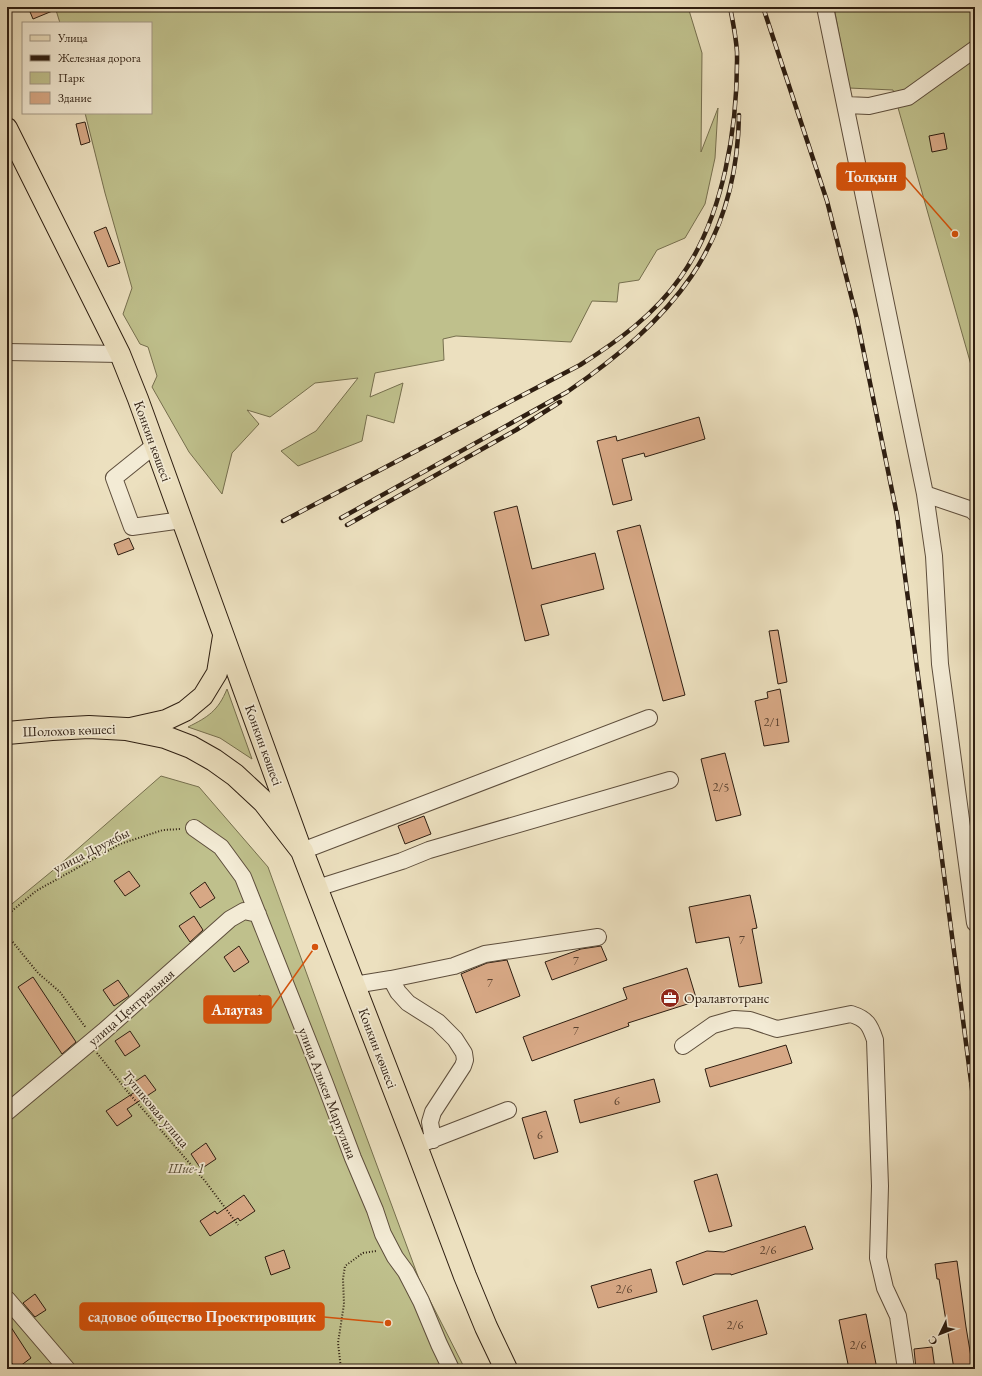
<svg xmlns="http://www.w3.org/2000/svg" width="982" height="1376" viewBox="0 0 982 1376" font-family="'EB Garamond',serif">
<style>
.green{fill:#bfc08c;stroke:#766f4e}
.building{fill:#d7a885;stroke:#2e1e11}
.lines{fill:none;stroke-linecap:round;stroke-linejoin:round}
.minor-casing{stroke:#5e4e3c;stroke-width:18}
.major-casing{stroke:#2e1e11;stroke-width:22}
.highway-casing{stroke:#2e1e11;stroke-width:24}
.path{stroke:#2e1e11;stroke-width:2;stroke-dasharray:1 2;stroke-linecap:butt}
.minor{stroke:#f3ebd5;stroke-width:16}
.major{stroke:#ece0bf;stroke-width:20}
.highway{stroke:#ece0bf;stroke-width:22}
.rail-casing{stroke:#2e1e11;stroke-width:4.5}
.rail{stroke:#f3ebd5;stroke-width:3;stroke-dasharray:9;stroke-linecap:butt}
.labels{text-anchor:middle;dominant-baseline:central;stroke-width:3.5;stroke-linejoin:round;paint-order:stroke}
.number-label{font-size:12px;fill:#58402e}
.street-label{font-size:14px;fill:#2e1e11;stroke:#f3ebd5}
.poi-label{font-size:14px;fill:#2e1e11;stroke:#f3ebd5;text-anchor:start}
.park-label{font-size:14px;font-style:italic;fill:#5a4f36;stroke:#f3ebd5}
.leader{fill:none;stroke:#d5530c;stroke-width:1.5}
.callout-dot{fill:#d5530c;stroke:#f3ebd5;stroke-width:1.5}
.callout{fill:#d5530c;stroke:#d5530c;stroke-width:1.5}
.callout-label{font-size:15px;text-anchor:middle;font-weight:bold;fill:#fff}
</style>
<rect width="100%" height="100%" fill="#ece0bf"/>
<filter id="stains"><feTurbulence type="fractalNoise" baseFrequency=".005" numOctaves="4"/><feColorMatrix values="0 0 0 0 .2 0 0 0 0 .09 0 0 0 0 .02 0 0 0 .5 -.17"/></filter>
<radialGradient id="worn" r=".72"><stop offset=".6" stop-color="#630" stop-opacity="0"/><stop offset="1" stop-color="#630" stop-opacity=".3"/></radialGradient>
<path class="green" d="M55 7H688L702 53 701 152 718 108 715 158 705 204 685 238 657 250 639 280 619 283 617 302 592 301 571 342 456 336 443 339 444 360 375 373 370 397 403 383 394 423 367 415 362 441 298 466 281 451 316 431 358 378 315 383 270 417 247 410 259 424 232 453 222 494 189 452 152 387 157 376 148 347 140 344 123 314 132 288 105 193 85 113H151V23H60Z
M834 7H975V379L893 90 849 88Z
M227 689 252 759 220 738 188 727C208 717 218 711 227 689Z
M161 776 199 787 268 867 342 1071 419 1279 465 1369H7V908L57 867Z"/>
<path class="building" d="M28 7H62L33 19Z
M85 122 90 142 81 145 76 124Z
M944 133 947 149 932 152 929 136Z
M106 227 120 263 108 267 94 232Z
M699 417 705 439 645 457 644 453 622 459 632 500 613 505 597 441 616 436 617 441Z
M517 506 532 569 595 553 604 589 541 605 549 635 525 641 494 512Z
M640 525 685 695 663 701 617 531Z
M129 538 134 549 118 555 114 544Z
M778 630 787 682 778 684 769 631Z
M780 689 789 742 764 746 755 701 768 698 767 692Z
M725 753 741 815 716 821 701 759Z
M424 816 431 834 405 844 398 826Z
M129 871 140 886 125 896 114 881Z
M205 882 215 898 200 908 190 893Z
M750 895 757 928 752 929 762 983 739 987 729 937 696 943 689 907Z
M194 916 203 930 190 942 179 926Z
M239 946 249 962 234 972 224 957Z
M601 946 607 960 552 980 545 962 581 949Z
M507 960 520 996 476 1013 461 974 487 963Z
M687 968 697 1001 628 1023 629 1026 532 1061 523 1037 627 999 623 988Z
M33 977 76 1042 62 1054 18 987Z
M118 980 129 996 114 1006 103 990Z
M260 995 271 1010 256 1021 245 1005Z
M130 1031 140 1046 125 1056 115 1041Z
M786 1045 792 1063 710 1087 705 1069Z
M145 1075 156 1090 127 1109 132 1116 117 1126 106 1111 135 1092 130 1085Z
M654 1079 660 1102 580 1123 574 1100Z
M546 1111 558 1152 534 1159 522 1118Z
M206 1143 216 1159 201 1169 191 1154Z
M717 1174 732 1226 709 1232 694 1181Z
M244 1195 255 1211 240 1221 238 1218 210 1236 200 1221 215 1211 217 1214Z
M805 1226 813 1249 731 1275V1274H715L683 1285 676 1262 707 1251 724 1252Z
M284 1250 290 1268 271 1275 265 1257Z
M957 1261 966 1327 973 1369H954L939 1279H937L935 1264Z
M651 1269 657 1292 598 1308 591 1286Z
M35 1294 46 1310 35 1317 23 1303Z
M757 1300 767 1334 712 1350 703 1316Z
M866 1314 877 1369H849L839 1320Z
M7 1321 31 1358 16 1369 7 1356Z
M932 1347 935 1369H916L914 1349Z"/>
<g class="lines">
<defs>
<path id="minor" d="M825 7 925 494 934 556 940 664 975 923
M846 105 869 106 908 97 975 49
M7 352 120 354
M155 445 114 478 132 527 182 520
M925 494 972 510 975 513
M194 828 221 847 243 877 324 1081 353 1158 375 1210 383 1234 395 1257 406 1272 421 1301 439 1344 451 1369
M302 851 649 718
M317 888 402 861 429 850 670 780
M391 979 398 992 408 1003 438 1022 455 1039 464 1053 465 1060 463 1066 433 1112 430 1122 433 1140
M354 985 391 979 454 966 485 954 598 937
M683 1046 713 1025 734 1019 750 1020 777 1029 851 1014C867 1019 870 1025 875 1040L880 1186 878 1258 885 1288 898 1316 906 1369
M7 1112 104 1031 230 919 244 911 258 914
M423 1143 508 1110
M7 1299 67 1369"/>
<path id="major" d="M7 128 120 354 138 399 299 843
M126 729 166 720 185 711 203 696 217 673 223 636"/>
<path id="highway" d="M7 733 52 729 89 727 126 729 165 737 191 747 214 760 235 775 264 802 302 851 416 1146 465 1276 486 1327 506 1369"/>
</defs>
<use href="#minor" class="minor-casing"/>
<use href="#major" class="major-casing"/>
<use href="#highway" class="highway-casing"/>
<path class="path" d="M7 915 36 891 120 844 163 830 181 829
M7 935 38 973 60 992 86 1028
M97 1053 127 1091 205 1181 238 1225
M341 1369 338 1343 344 1304 343 1279 345 1266 363 1253 376 1251"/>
<use href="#minor" class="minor"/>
<use href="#major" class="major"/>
<use href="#highway" class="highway"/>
<defs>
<path id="rail" d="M763 7 827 201 857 319 897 515 975 1112
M341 518 567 392C671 320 737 248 739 115
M283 521 580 365C618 341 654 315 680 278 724 217 738 126 737 52 736 37 733 22 730 7
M347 525 516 430 560 402"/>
</defs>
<use href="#rail" class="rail-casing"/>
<use href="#rail" class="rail"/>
</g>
<defs>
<symbol id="office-disc" viewBox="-11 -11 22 22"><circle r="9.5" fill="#8f2418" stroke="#f3ebd5"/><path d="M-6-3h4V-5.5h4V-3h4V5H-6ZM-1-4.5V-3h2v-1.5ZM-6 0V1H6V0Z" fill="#fff"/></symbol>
</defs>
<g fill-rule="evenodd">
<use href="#office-disc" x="659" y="987" width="22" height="22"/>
</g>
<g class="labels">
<g class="number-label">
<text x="772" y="722">2/1</text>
<text x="721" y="787">2/5</text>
<text x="742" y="940">7</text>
<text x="576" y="961">7</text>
<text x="490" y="983">7</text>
<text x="576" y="1031">7</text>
<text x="617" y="1101">6</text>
<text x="540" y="1135">6</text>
<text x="768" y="1250">2/6</text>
<text x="624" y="1289">2/6</text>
<text x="735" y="1325">2/6</text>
<text x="858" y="1345">2/6</text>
</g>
<g class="street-label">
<text transform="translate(153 441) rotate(70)">Конкин көшесі</text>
<text transform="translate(69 730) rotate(-2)">Шолохов көшесі</text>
<text transform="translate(264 745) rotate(70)">Конкин көшесі</text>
<text transform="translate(91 850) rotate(-27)">улица Дружбы</text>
<text transform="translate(131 1007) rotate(-41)">улица Центральная</text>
<text transform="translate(378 1048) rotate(69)">Конкин көшесі</text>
<text transform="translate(328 1093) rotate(69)">улица Алькея Маргулана</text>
<text transform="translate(156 1109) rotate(50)">Тупиковая улица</text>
</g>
<g class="poi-label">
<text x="684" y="998">Оралавтотранс</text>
</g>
<g class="park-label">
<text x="186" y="1168">Шие-1</text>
</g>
</g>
<path class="leader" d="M955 234L905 177M315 947L271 1009M388 1323L324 1317"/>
<g class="callout-dot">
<circle cx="955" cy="234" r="4"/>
<circle cx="315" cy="947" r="4"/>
<circle cx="388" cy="1323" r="4"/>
</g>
<g class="callout">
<rect x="837" y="163" width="68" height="27" rx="4"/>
<rect x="204" y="996" width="67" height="27" rx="4"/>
<rect x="80" y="1303" width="244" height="27" rx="4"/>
</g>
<g class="callout-label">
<text x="871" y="182">Толқын</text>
<text x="237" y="1015">Алаугаз</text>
<text x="202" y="1322">садовое общество Проектировщик</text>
</g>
<rect width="982" height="1376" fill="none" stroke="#ece0bf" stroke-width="24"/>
<rect x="8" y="8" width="966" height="1360" fill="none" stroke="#2e1e11" stroke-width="2"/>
<rect x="12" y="12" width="958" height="1352" fill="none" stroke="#2e1e11"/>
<rect x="22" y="22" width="130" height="92" fill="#f3ebd5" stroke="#a49987"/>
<rect x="30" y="35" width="20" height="6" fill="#ece0bf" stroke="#a49987"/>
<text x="58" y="42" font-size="12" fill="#2e1e11">Улица</text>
<rect x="30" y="55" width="20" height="6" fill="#2e1e11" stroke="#a49987"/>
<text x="58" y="62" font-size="12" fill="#2e1e11">Железная дорога</text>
<rect x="30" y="72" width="20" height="12" fill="#bfc08c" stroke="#a49987"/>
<text x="58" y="82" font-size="12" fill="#2e1e11">Парк</text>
<rect x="30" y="92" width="20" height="12" fill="#d7a885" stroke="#a49987"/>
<text x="58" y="102" font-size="12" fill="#2e1e11">Здание</text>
<g transform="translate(940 1334) rotate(227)" stroke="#f3ebd5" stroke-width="3" paint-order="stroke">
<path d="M0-3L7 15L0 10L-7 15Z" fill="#2e1e11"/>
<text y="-6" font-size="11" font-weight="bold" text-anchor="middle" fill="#2e1e11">С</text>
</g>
<rect width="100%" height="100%" filter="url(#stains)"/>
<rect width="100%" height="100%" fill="url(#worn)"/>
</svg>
